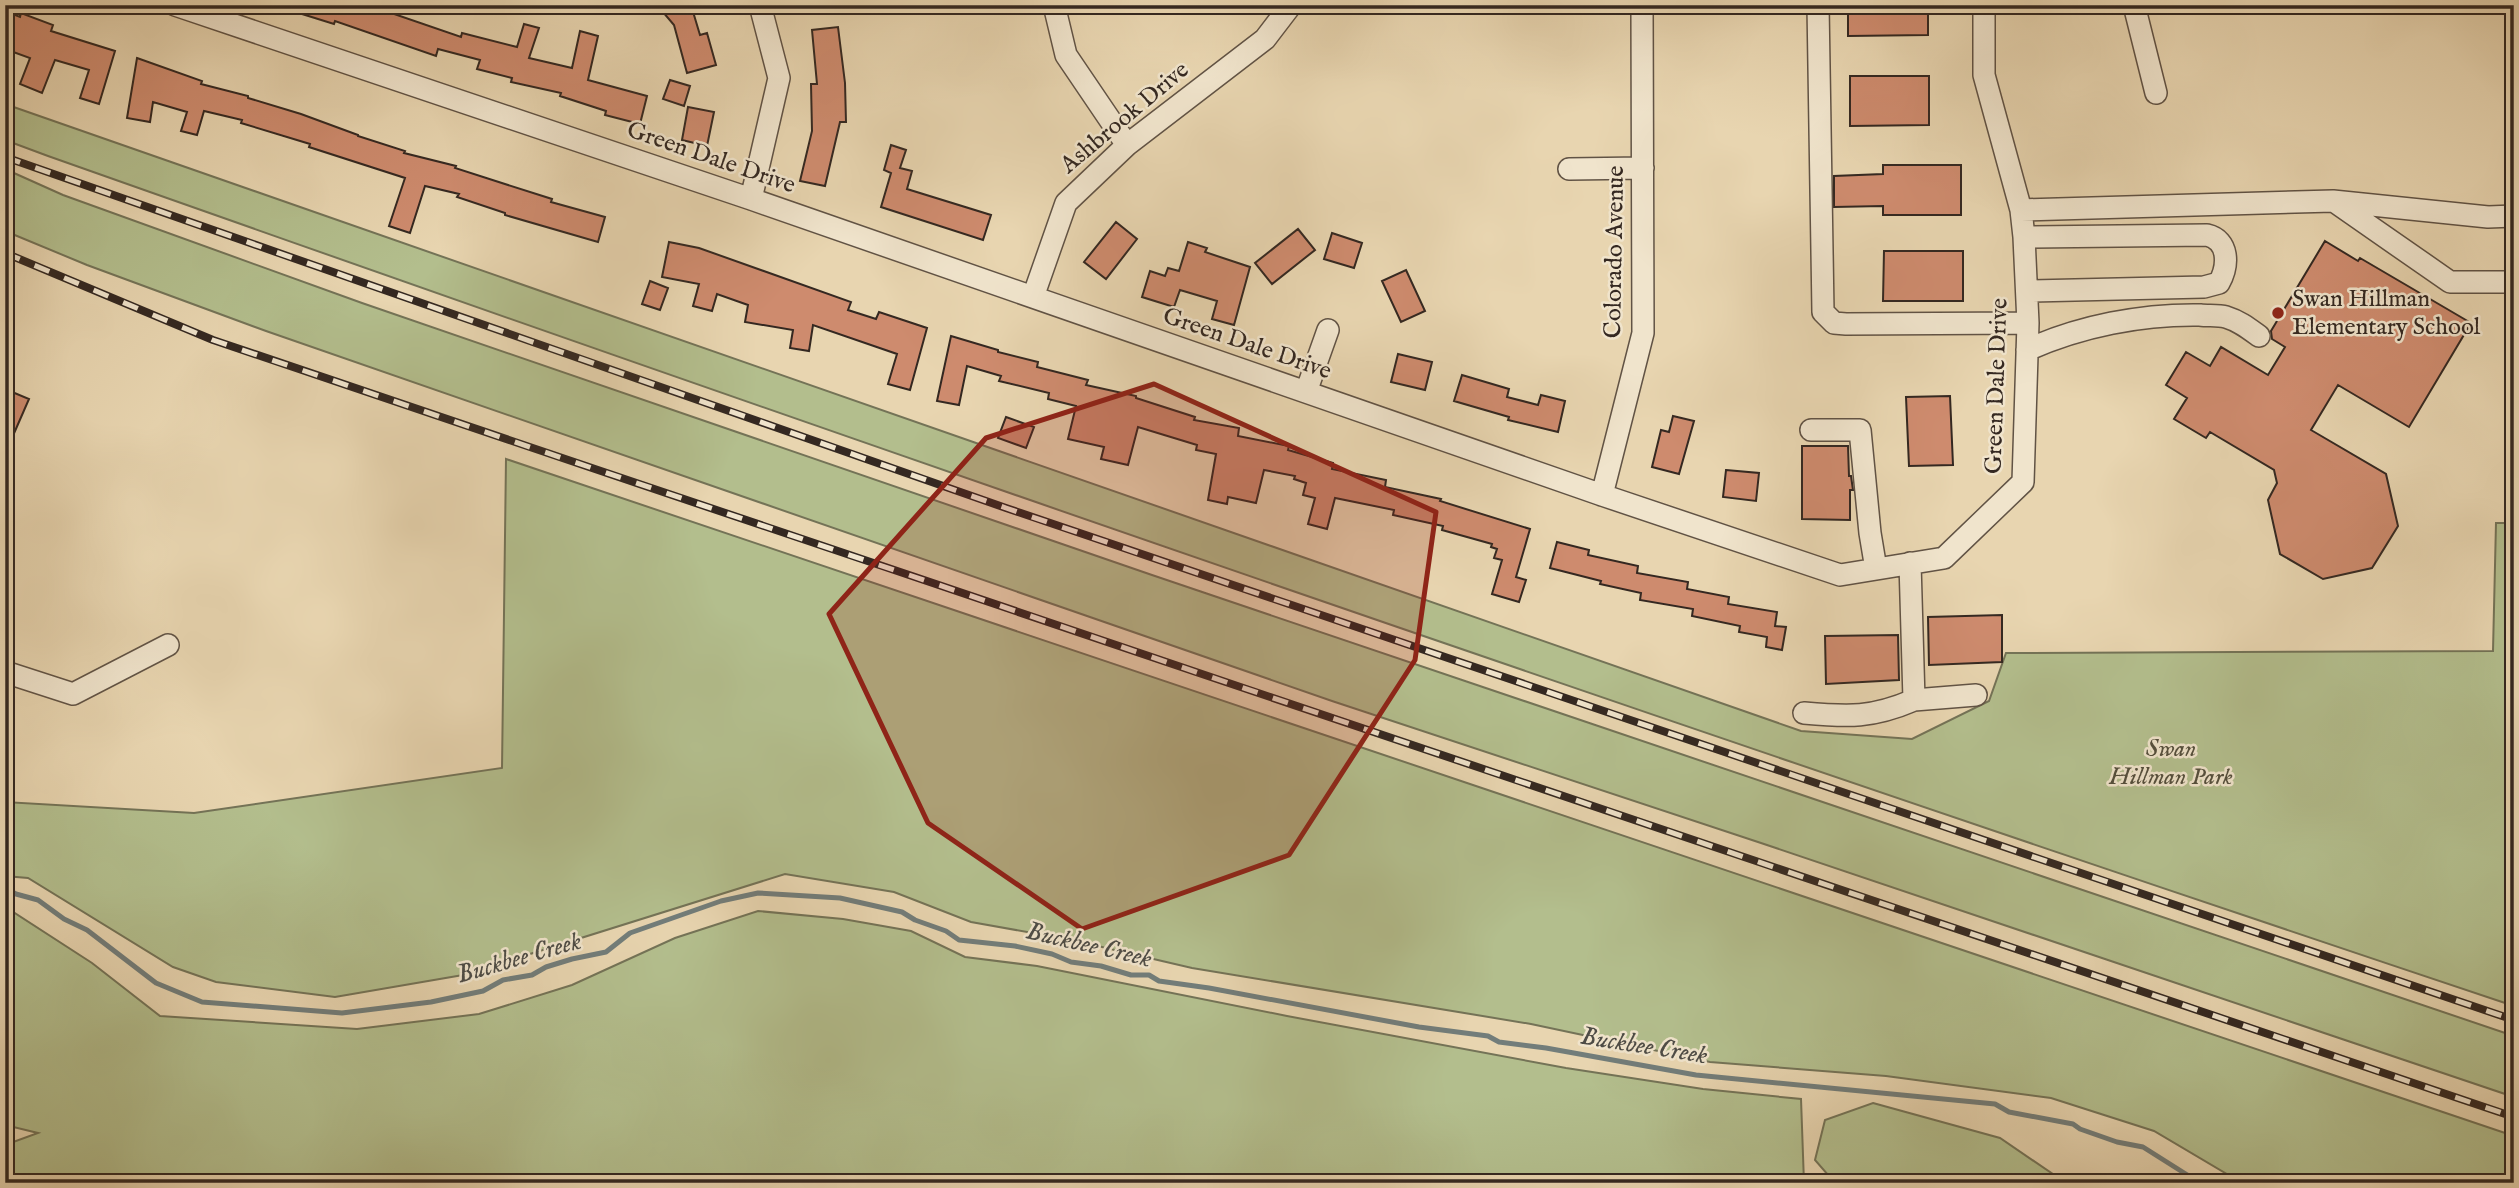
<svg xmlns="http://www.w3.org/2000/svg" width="2519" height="1188" viewBox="0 0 2519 1188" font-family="'IM FELL English',serif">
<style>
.green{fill:#b3be8d;stroke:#747357;stroke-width:2}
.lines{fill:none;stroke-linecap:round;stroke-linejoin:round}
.stream{stroke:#727d7a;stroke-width:5}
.building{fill:#ce8b6e;stroke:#342821;stroke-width:2}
.minor-casing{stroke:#615345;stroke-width:24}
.minor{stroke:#f0e4cc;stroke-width:21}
.rail-casing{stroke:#342821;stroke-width:8}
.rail{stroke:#f0e4cc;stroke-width:5;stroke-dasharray:16;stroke-linecap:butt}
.marked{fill:#8f2418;fill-opacity:0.2;stroke:#8f2418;stroke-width:5;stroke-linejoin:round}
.poi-dot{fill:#8f2418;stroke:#f0e4cc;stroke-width:2.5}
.labels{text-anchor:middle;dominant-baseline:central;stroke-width:5;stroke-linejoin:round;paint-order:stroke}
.street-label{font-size:24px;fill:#342821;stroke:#f0e4cc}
.poi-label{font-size:24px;fill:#342821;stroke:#f0e4cc;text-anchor:start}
.park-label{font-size:24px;font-style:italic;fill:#544e3c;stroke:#f0e4cc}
.water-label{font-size:26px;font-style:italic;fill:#4e4c46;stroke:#f0e4cc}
</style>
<rect width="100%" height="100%" fill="#e8d5b0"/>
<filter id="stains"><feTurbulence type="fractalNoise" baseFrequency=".00286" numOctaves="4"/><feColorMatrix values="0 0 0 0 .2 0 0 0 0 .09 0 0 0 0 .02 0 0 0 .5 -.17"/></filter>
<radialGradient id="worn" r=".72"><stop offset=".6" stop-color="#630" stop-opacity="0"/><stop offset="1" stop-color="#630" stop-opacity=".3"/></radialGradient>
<path class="green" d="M5 104 1801 731 1912 739 1989 701 2006 653 2493 651 2496 523H2514V1006C1689 730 868 446 48 156L5 140Z
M5 169 63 195 362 303 1152 575 2514 1036V1097L1761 843 1332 701 266 331 87 265 5 231Z
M506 459 2514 1136V1183H2270L2232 1177 2154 1131 2051 1098 1886 1076 1710 1062 1531 1024 1192 968 1072 940 971 922 894 892 785 874 463 975 335 997 216 982 173 967 28 878 5 876V802L194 813 502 768Z
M5 909 10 910 92 963 160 1016 357 1029 479 1014 572 985 675 938 758 911 843 919 911 931 965 957 1037 966 1287 1016 1566 1068 1703 1089 1801 1099 1804 1183H5V1145L38 1133 5 1125Z
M1873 1103 2000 1138 2066 1183H1835L1815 1160 1825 1120Z"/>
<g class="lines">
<path class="stream" d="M5 887 16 894 38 900 64 919 87 930 156 983 202 1002 342 1013 431 1002 483 991 503 980 532 975 546 967 572 959 606 952 630 933 721 901 758 893 840 898 902 912 915 920 946 931 959 940 1015 946 1052 954 1071 962 1101 966 1131 975H1149L1159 981 1209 988 1419 1027 1488 1036 1499 1042 1546 1048 1696 1075 1995 1104 2009 1112 2073 1124 2080 1129 2117 1142 2143 1147 2200 1183"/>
</g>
<path class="building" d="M287 5H368L461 37 462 33 517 47 524 24 539 28 529 58 572 68 580 31 598 36 588 80 647 96 640 124 605 115 606 111 560 96 561 93 511 82 512 78 477 69 480 60 438 49 436 56 335 21 334 24 286 9Z
M657 5H691L700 35 707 33 716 65 687 73 674 25Z
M1848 5H1928V35L1848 36Z
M5 11 20 17 21 13 53 25 51 31 115 51 99 104 80 98 89 70 55 60 42 93 20 84 30 58 5 49Z
M838 27 845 83 846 122H840L825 186 800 181 812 131 811 84H817L812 30Z
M137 58 202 81 201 84 248 96V98L301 114 358 135V136L405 151 404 153 456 166 455 168 552 199 551 202 605 217 598 242 505 215V213L457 197 459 194 425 186 410 233 389 226 405 178 309 147 310 144 241 123 242 120 204 111 197 135 181 131 187 112 153 102 150 122 127 118Z
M1850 76H1929V125L1850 126Z
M670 80 690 86 684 106 663 99Z
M688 107 714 112 707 146 682 140Z
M891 145 906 150 900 168 912 171 907 189 991 215 983 240 881 207 891 173 884 170Z
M1883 165H1961V215H1883V206L1834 207V176L1883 174Z
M1116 222 1137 239 1106 279 1084 262Z
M1298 229 1315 250 1272 284 1255 263Z
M1332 233 1362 243 1354 268 1324 259Z
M2325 241 2358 261 2360 258 2471 323 2409 427 2338 385 2311 430 2386 474 2398 526 2372 568 2323 579 2280 554 2268 500 2277 483 2274 470 2210 432 2206 438 2174 419 2187 398 2166 385 2186 352 2210 366 2221 347 2268 375 2285 347 2272 339 2271 331Z
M669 242 699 248 851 302 848 310 876 319 879 312 927 328 910 390 888 384 897 354 813 325 809 351 790 348 793 330 745 322 748 305 717 294 712 311 693 306 699 284 662 277Z
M1188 242 1207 248 1205 252 1250 267 1234 325 1212 319 1217 301 1180 290 1174 307 1142 297 1150 271 1165 276 1168 268 1179 271Z
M1884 251H1963V301H1883Z
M1406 270 1425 311 1401 322 1382 281Z
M650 281 668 288 660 310 642 304Z
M951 336 998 350V352L1038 362 1037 367 1088 380 1086 385 1136 396V398L1195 417 1194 420 1239 428 1238 436 1289 446 1288 450 1333 463 1332 469 1386 480 1385 487 1441 499 1440 501 1530 529 1516 577 1526 580 1519 602 1492 594 1502 560 1494 558 1497 549 1491 547 1492 544 1442 530 1443 526 1393 515 1394 510 1335 498 1327 529 1308 524 1315 498 1303 495 1306 483 1294 479 1295 476 1264 470 1256 503 1228 497 1227 504 1208 500 1216 454 1196 450 1197 445 1138 427 1128 465 1101 459 1104 447 1068 439 1076 406 1048 399 1049 393 999 381 1001 376 967 366 959 405 937 401Z
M1398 354 1432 362 1425 390 1391 382Z
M1462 375 1509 389 1507 397 1538 405 1541 395 1565 401 1558 432 1508 420 1509 417 1454 401Z
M5 389 29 399 5 454Z
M1950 396 1953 465 1909 466 1906 397Z
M1673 416 1694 421 1679 474 1652 467 1661 430 1669 432Z
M1006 417 1034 427 1026 448 998 438Z
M1802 446H1848L1849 476H1851L1853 490H1850V520L1802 519Z
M1726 470 1759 473 1756 501 1723 497Z
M1557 542 1589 550 1588 555 1638 566 1637 573 1688 582 1687 589 1729 597 1728 604 1777 612 1775 626 1786 627 1782 650 1766 647 1767 637 1739 632 1740 626 1692 616 1693 609 1640 600 1641 593 1600 584 1601 581 1550 568Z
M2002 615V662L1929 665 1928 617Z
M1898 635 1899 680 1826 684 1825 636Z"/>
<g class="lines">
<defs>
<path id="minor" d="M175 5 751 199 1602 495 1840 575 1944 558 2023 482 2028 323 2024 237 2021 210 1984 75V5
M1054 5 1066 55 1127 145
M1818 5 1823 312 1834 323 1846 324 2028 323
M2134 5 2156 93
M1569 169 1643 168
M751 199 779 78 760 5
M2335 202 2450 282H2514
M2021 210 2333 201 2488 217 2514 216
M2024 237 2207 235C2229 240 2229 265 2219 283L2204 287 2028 291
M1033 297 1066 203 1127 145 1265 39 1291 5
M2027 350C2080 326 2142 314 2200 315 2208 316 2218 315 2226 317 2239 321 2248 328 2259 336
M1306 392 1328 330
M1811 430H1860L1870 533 1876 569
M1602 495 1643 333 1642 5
M5 672 73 694 168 645
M1914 700 1976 695
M1804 713C1849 717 1872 718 1914 700L1910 563"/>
</defs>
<use href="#minor" class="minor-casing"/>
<use href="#minor" class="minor"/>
<defs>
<path id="rail" d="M5 157 1006 508 2514 1020
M5 253 213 340 2514 1117"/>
</defs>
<use href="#rail" class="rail-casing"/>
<use href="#rail" class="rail"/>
</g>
<path class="marked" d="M1154 384 1436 512 1415 660 1289 855 1082 929 928 823 829 614 986 438Z"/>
<circle class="poi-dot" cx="2278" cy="313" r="7"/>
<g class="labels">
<g class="street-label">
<text transform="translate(1125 118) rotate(-40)">Ashbrook Drive</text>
<text transform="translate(711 158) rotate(19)">Green Dale Drive</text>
<text transform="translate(1615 252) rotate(-89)">Colorado Avenue</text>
<text transform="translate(1247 344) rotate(19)">Green Dale Drive</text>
<text transform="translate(1997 386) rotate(-88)">Green Dale Drive</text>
</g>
<g class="poi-label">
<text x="2292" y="299">Swan Hillman<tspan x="2292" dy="28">Elementary School</tspan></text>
</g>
<g class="park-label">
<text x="2171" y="749">Swan<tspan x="2171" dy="28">Hillman Park</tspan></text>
</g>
<g class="water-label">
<text transform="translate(1089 945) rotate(13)">Buckbee Creek</text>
<text transform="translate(519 958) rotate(-16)">Buckbee Creek</text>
<text transform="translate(1644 1046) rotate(9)">Buckbee Creek</text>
</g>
</g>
<rect width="2519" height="1188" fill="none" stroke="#e8d5b0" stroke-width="28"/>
<rect x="7" y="7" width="2505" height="1174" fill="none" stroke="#342821" stroke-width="3.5"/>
<rect x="14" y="14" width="2491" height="1160" fill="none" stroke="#342821" stroke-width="2"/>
<rect width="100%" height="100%" filter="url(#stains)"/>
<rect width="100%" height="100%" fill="url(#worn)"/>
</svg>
